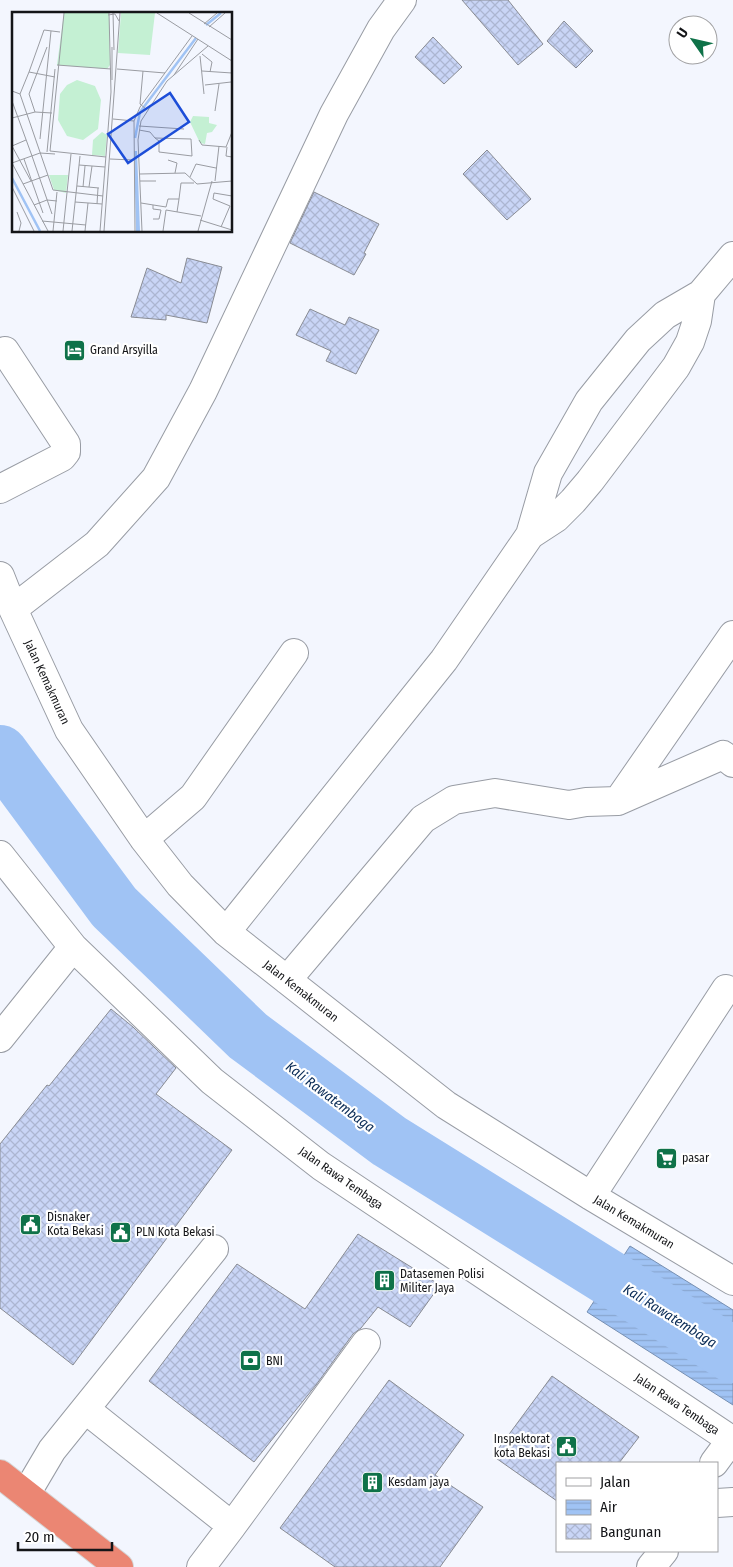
<svg xmlns="http://www.w3.org/2000/svg" width="733" height="1567" viewBox="0 0 733 1567" font-family="'Fira Sans Condensed',sans-serif">
<style>
.water{fill:url(#water-rules);stroke:#768fb2}
.lines{fill:none;stroke-linecap:round;stroke-linejoin:round}
.river{stroke:#a0c3f4;stroke-width:56}
.building{fill:url(#building-cross-hatch);stroke:#888b93}
.minor-casing{stroke:#989ca4;stroke-width:30}
.highway-casing{stroke:#d5d5d5;stroke-width:30}
.minor{stroke:#fff;stroke-width:28}
.highway{stroke:#eb8673;stroke-width:28}
.labels{text-anchor:middle;dominant-baseline:central;stroke-width:4.5;stroke-linejoin:round;paint-order:stroke}
.poi-label{font-size:12px;fill:#141518;stroke:#fff;text-anchor:start}
.street-label{font-size:12px;fill:#141518;stroke:#fff}
.water-label{font-size:14px;font-style:italic;fill:#082a55;stroke:#fff}
.inset-river{fill:none;stroke:#a0c3f4;stroke-width:2.5}
.inset-road{fill:none;stroke:#9a9ca2;stroke-width:1}
.view{fill:#1d4ed8;fill-opacity:0.15;stroke:#1d4ed8;stroke-width:2.5}
.inset-edge{fill:none;stroke:#141518;stroke-width:2.5}
</style>
<defs>
<pattern id="water-rules" width="6" height="5" patternUnits="userSpaceOnUse" patternTransform="scale(1.25)"><rect width="6" height="5" fill="#a0c3f4"/><path d="M0 2.5h6" fill="none" stroke="#89a7d0"/></pattern>
<pattern id="building-cross-hatch" width="8" height="8" patternUnits="userSpaceOnUse" patternTransform="scale(1.25)"><rect width="8" height="8" fill="#c9d5f6"/><path d="M0 0l8 8M0 8l8-8" fill="none" stroke="#acb6d2"/></pattern>
</defs>
<rect width="100%" height="100%" fill="#f3f6fe"/>
<path class="water" d="M630 1246 733 1310V1405L587 1312Z"/>
<g class="lines">
<path class="river" d="M0 753 114 907 248 1036 389 1141 733 1355"/>
</g>
<path class="building" d="M462 0H508L543 44 518 65Z
M564 21 593 51 576 68 547 41Z
M433 37 462 67 444 84 415 57Z
M487 150 531 199 507 220 463 174Z
M314 192 379 224 364 253 366 254 354 275 290 243Z
M187 258 222 267 207 323 166 315V320L131 317 147 268 181 283Z
M310 309 345 325 349 317 379 330 356 374 326 361 331 351 296 335Z
M111 1009 133 1027 176 1068 156 1094 232 1150 73 1365 0 1308V1144L47 1085 49 1086Z
M358 1234 440 1285 410 1327 378 1307 361 1328 353 1334 316 1385 254 1462 149 1381 237 1264 305 1309Z
M552 1376 639 1437 619 1463H557V1501L493 1456Z
M389 1380 464 1435 435 1475 483 1507 440 1567H335L280 1528Z"/>
<g class="lines">
<defs>
<path id="minor" d="M0 489 62 457 66 452V444L5 351
M530 535 548 473 589 401 638 340 665 315 701 294
M0 576 13 609 69 730 144 839 180 885 226 932 446 1105 591 1196 733 1281
M13 609 97 544 156 478 203 391 334 114 381 29 402 0
M618 801 733 635
M144 839 193 797 294 653
M0 855 73 947 212 1081 321 1166 733 1441
M226 932 444 660 530 535 556 518 573 501 590 481 676 367 690 342 697 321 701 294 733 256
M287 980 423 819 454 800 495 793 569 805 586 802 618 801 723 755 733 763
M0 1038 73 947
M591 1196 726 989
M85 1409 232 1526 366 1343
M714 1463 731 1440
M26 1494 52 1450 214 1249
M717 1503 733 1502
M201 1567 232 1526
M651 1567 664 1551"/>
<path id="highway" d="M0 1474 119 1567"/>
</defs>
<use href="#minor" class="minor-casing"/>
<use href="#highway" class="highway-casing"/>
<use href="#minor" class="minor"/>
<use href="#highway" class="highway"/>
</g>
<defs>
<symbol id="hotel-square" viewBox="-11 -11 22 22"><rect x="-9" y="-9" width="18" height="18" rx="4" fill="#0f7249" stroke="#fff"/><path d="M-6-4.5h1.5V1H6V5H4.5V3h-9V5H-6ZM-4 0a1.8 1.8 0 1 1 3.6 0ZM.5 0V-2.5h3Q6-2.5 6 0Z" fill="#fff"/></symbol>
<symbol id="supermarket-square" viewBox="-11 -11 22 22"><rect x="-9" y="-9" width="18" height="18" rx="4" fill="#0f7249" stroke="#fff"/><path d="M-6-5.5h2.5l.6 2H6L4.5 2H-2.5L-4.4-4H-6ZM-1.5 3.2a1.3 1.3 0 1 0 .1 0ZM3 3.2a1.3 1.3 0 1 0 .1 0Z" fill="#fff"/></symbol>
<symbol id="civic-square" viewBox="-11 -11 22 22"><rect x="-9" y="-9" width="18" height="18" rx="4" fill="#0f7249" stroke="#fff"/><path d="M-.6-6.5H3V-4.5H.6V-3L4-1V1h2V6H-6V1h2V-1L-.6-3ZM-1.2 2.5V6h2.4V2.5Z" fill="#fff"/></symbol>
<symbol id="building-square" viewBox="-11 -11 22 22"><rect x="-9" y="-9" width="18" height="18" rx="4" fill="#0f7249" stroke="#fff"/><path d="M-4-6H4V6H1V3H-1V6H-4ZM-2.5-4.3h1.7v1.8h-1.7ZM.8-4.3h1.7v1.8H.8ZM-2.5-1h1.7V.8h-1.7ZM.8-1h1.7V.8H.8Z" fill="#fff"/></symbol>
<symbol id="bank-square" viewBox="-11 -11 22 22"><rect x="-9" y="-9" width="18" height="18" rx="4" fill="#0f7249" stroke="#fff"/><path d="M-6-4H6V4H-6ZM0-2.3a2.3 2.3 0 1 0 0 4.6a2.3 2.3 0 1 0 0-4.6Z" fill="#fff"/></symbol>
</defs>
<g fill-rule="evenodd">
<use href="#hotel-square" x="62" y="338" width="25" height="25"/>
<use href="#supermarket-square" x="654" y="1146" width="25" height="25"/>
<use href="#civic-square" x="18" y="1212" width="25" height="25"/>
<use href="#civic-square" x="108" y="1220" width="25" height="25"/>
<use href="#building-square" x="372" y="1268" width="25" height="25"/>
<use href="#bank-square" x="238" y="1348" width="25" height="25"/>
<use href="#civic-square" x="554" y="1434" width="25" height="25"/>
<use href="#building-square" x="360" y="1470" width="25" height="25"/>
</g>
<g class="labels">
<g class="poi-label">
<text x="90" y="350">Grand Arsyilla</text>
<text x="682" y="1158">pasar</text>
<text x="47" y="1217">Disnaker<tspan x="47" dy="14">Kota Bekasi</tspan></text>
<text x="136" y="1232">PLN Kota Bekasi</text>
<text x="400" y="1274">Datasemen Polisi<tspan x="400" dy="14">Militer Jaya</tspan></text>
<text x="266" y="1361">BNI</text>
<text x="550" y="1439" text-anchor="end">Inspektorat<tspan x="550" dy="14">kota Bekasi</tspan></text>
<text x="388" y="1482">Kesdam jaya</text>
</g>
<g class="street-label">
<text transform="translate(47 682) rotate(65)">Jalan Kemakmuran</text>
<text transform="translate(301 991) rotate(38)">Jalan Kemakmuran</text>
<text transform="translate(341 1178) rotate(35)">Jalan Rawa Tembaga</text>
<text transform="translate(634 1222) rotate(31)">Jalan Kemakmuran</text>
<text transform="translate(677 1404) rotate(34)">Jalan Rawa Tembaga</text>
</g>
<g class="water-label">
<text transform="translate(330 1097) rotate(37)">Kali Rawatembaga</text>
<text transform="translate(670 1316) rotate(32)">Kali Rawatembaga</text>
</g>
</g>
<g transform="translate(12 12)">
<rect width="220" height="220" fill="#f3f6fe"/>
<path d="M181 104 197 105V111L205 113 200 120 195 121 193 132 188 131 178 110Z" fill="#c4f0d3"/>
<path d="M52 1H97L98 53 95 57 45 53ZM109 1H143L138 43 106 41ZM90 120 95 123 93 144 80 143 81 128ZM37 163H56L54 181 42 178Z" fill="#c4f0d3"/>
<path d="M87 31 92 34 89 52 84 48ZM65 68 83 74 89 88 86 117 71 128 55 124 46 108 48 82 55 73Z" fill="#c4f0d3"/>
<path d="M122 139H125L128 219H124Z" fill="#a0c3f4"/>
<path class="inset-river" d="M194 13 209 1M123 126 128 100 184 26M0 166 28 219"/>
<path class="inset-road" d="M52 1 38 139 94 145M101 1 102 38M145 1 220 49M177 1 220 28M96 3 103 2 107 9M192 12 205 1M197 15 213 1M100 35V68M190 42 200 50 198 60M188 44 192 82M45 53 99 57M105 57 153 61M131 59 128 92 134 97M190 59 220 61M17 60 32 18 48 20M162 63 186 27M220 68V88M193 73 219 70M0 79 8 82 41 178 91 184M8 82 17 60 43 65M0 89 20 144M203 99 207 72M23 100 17 82 35 35M0 106 23 100 40 101M101 107 122 109M127 114 172 117M127 118 138 120 143 126 147 129V140L180 144 179 127 143 126M28 127 39 19M187 128 190 133 214 135 220 120M0 134 19 169M0 134 14 128M215 135 214 144 220 145M35 140 43 57M20 144 40 202M12 147 31 201M98 147 121 148M156 148 165 151 163 161M0 151 28 141 43 142M0 151 36 219M67 153 93 155M128 162 173 161 185 172 220 169M178 165 184 152 204 156M128 169H144M203 169 207 134M11 172 36 163M65 174 87 176M0 175 22 219M71 175 73 154M77 175 80 154M202 181 201 187 218 194 209 215M202 181 220 184M167 187 169 171H182M63 190 90 192M129 191 154 195 156 187H167L165 200M85 192 86 176M22 193 35 188 45 189M141 193V197L149 198 147 207H141M154 198 189 204M5 200 9 211 7 219M188 208 220 218M30 209 74 213M41 219 45 180M51 219 59 142M60 219 68 144M73 219 76 191M88 219 99 80 97 1M92 219 108 1M123 219 122 109 128 95 180 24M130 219 126 128 129 109 155 69 196 34M151 219 154 198M186 219 200 169"/>
<path class="view" d="M158 81 177 110 116 151 96 122Z"/>
<rect width="220" height="220" class="inset-edge"/>
</g>
<rect x="556" y="1462" width="162" height="90" fill="#ffffff" stroke="#a1a1a3"/>
<rect x="566" y="1478" width="25" height="8" fill="#ffffff" stroke="#a1a1a3"/>
<text x="600" y="1487" font-size="15" fill="#141518">Jalan</text>
<rect x="566" y="1500" width="25" height="15" fill="url(#water-rules)" stroke="#a1a1a3"/>
<text x="600" y="1512" font-size="15" fill="#141518">Air</text>
<rect x="566" y="1524" width="25" height="15" fill="url(#building-cross-hatch)" stroke="#a1a1a3"/>
<text x="600" y="1537" font-size="15" fill="#141518">Bangunan</text>
<g transform="translate(693 40) rotate(304)"><circle r="24" fill="#ffffff" stroke="#a1a1a3"/>
<path d="M0-4L9 19L0 12L-9 19Z" fill="#0f7249"/>
<text y="-8" font-size="14" font-weight="bold" text-anchor="middle" fill="#141518">U</text>
</g>
<path d="M18 1542v8h94v-8" fill="none" stroke="#141518" stroke-width="2.5"/>
<text x="25" y="1542" font-size="15" fill="#141518" stroke="#ffffff" stroke-width="4" paint-order="stroke">20 m</text>
</svg>
